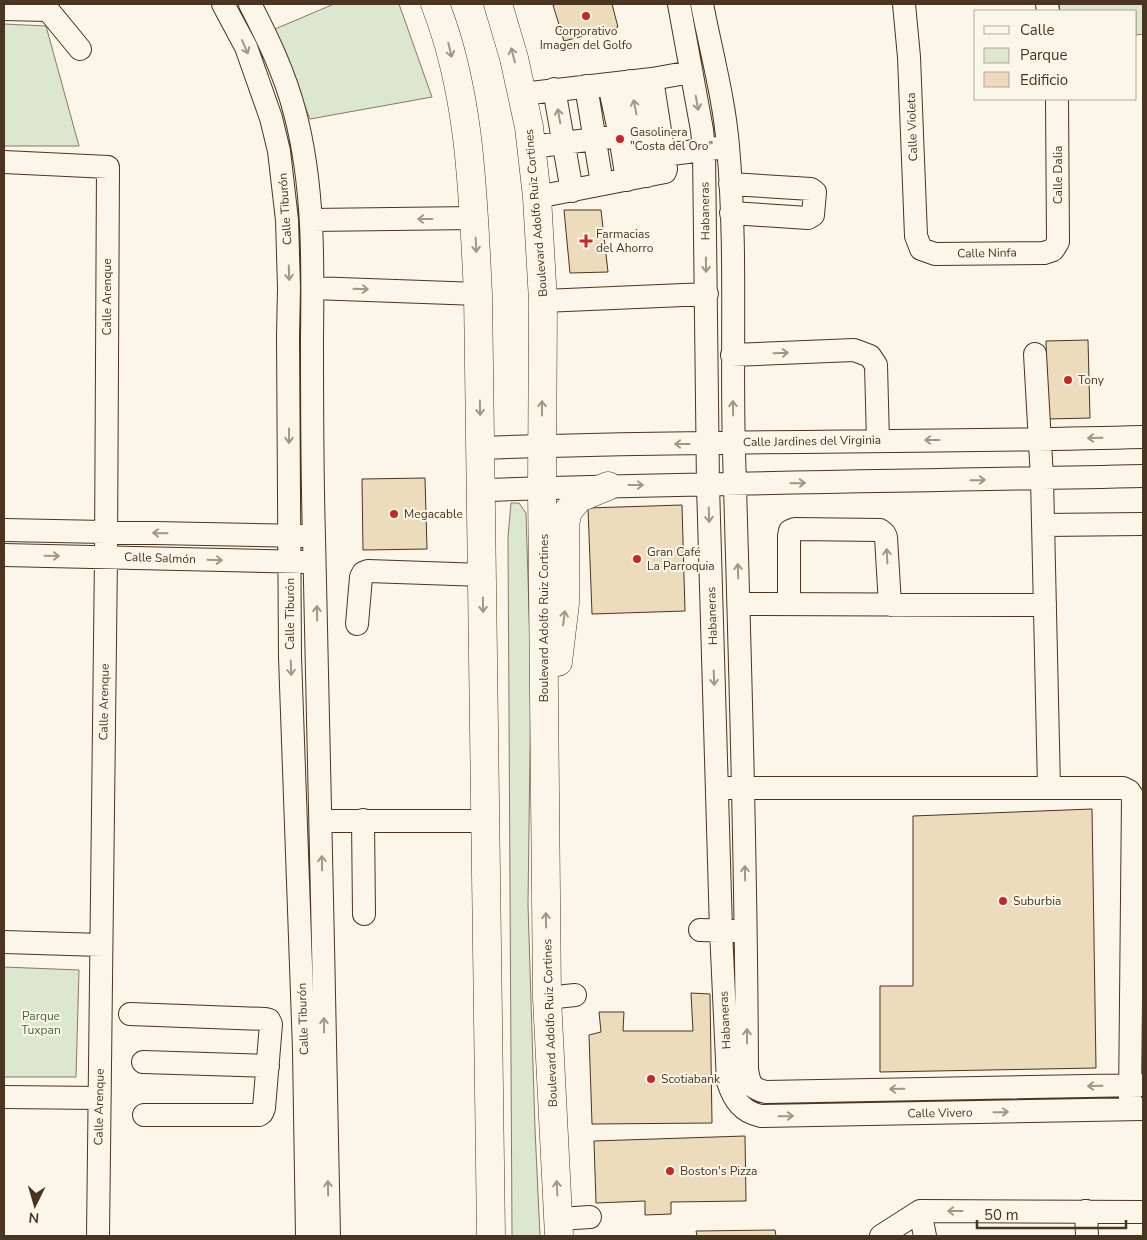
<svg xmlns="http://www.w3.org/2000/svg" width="1147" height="1240" viewBox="0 0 1147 1240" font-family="'Nunito Sans',sans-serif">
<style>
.green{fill:#dce7d0;stroke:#887966}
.building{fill:#ecdcbc;stroke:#4a3520}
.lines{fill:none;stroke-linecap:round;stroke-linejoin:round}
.minor-casing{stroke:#4a3520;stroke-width:24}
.major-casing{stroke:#4a3520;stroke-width:29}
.minor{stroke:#fbf6e9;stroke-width:22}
.major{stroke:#fbf6e9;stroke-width:28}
.oneway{stroke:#a29684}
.poi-dot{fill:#c62828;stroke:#fbf6e9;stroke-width:2}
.labels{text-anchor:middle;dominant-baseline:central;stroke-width:4;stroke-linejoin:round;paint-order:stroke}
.poi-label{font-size:12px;fill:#4a3520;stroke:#fbf6e9;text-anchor:start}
.street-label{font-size:12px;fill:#4a3520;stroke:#fbf6e9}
.park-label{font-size:12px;fill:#436837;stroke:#fbf6e9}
</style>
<rect width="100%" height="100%" fill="#fbf6e9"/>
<path class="green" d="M334 4H399L432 97 310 119 275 29Z
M1059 4H1143V34L1136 35V11H1060Z
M4 24 46 26 79 146H4Z
M511 503H519L526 513 531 676 528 905 535 1129 540 1236H512L508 537Z
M4 967 79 970 76 1077H4Z"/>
<path class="building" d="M558 4H612L618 27 564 41 553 5Z
M564 210H601L608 272 570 273Z
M1088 340 1090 418 1048 419 1046 341Z
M425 478 427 549 363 550 362 479Z
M682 505 685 611 592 614 588 508Z
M1092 809 1096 1068 880 1072V986H913V816Z
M691 993 710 994 712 1123 592 1124 589 1035 601 1032 599 1012H624L623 1031H693Z
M745 1136 746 1201 671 1202V1214L645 1215V1201L596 1203 594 1141Z
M775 1230 776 1236H697L696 1231Z"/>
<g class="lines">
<defs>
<path id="minor" d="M43 4 80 49
M223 4 246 47 271 118 279 151 287 220 289 288 288 336 290 657 304 1050 307 1236
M250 4C268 39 285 74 295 113 314 185 313 262 312 337 312 403 312 470 314 537 321 770 323 1003 329 1236
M679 4 702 130 704 151 708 485 721 930 728 1082C734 1100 742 1112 761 1116L1143 1109
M702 4C711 51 724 98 728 146 737 248 731 350 734 452 740 657 746 863 747 1069 749 1083 751 1089 766 1092L1143 1085
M904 4 909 57 916 236 921 249 935 254 1044 253 1053 250 1058 242 1057 99
M1047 4 1048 11
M4 9 47 10
M630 81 647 176
M609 84 620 136 627 180
M586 86 602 184
M554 89 572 191
M522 94 652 79 691 72
M531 147 660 131
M664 155 718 148
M4 162 108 167 106 556 98 1236
M730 184 811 189 815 192 813 215 808 218 731 213
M537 197 665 172 666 169 652 79
M311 220 474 218
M313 288 478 294
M543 301 707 294
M1035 354 1042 478 1049 788
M732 355 854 350 870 356 876 365 878 441
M481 448C702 440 923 443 1143 437
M482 490C702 483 923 481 1143 476
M1043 525 1143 524
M4 530 303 536
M4 555 305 562
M739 604 1045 605
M789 604V536L790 531 795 529 880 530 884 533 886 537 890 605
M357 624 361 577 363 573 368 571 483 575
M730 788H1123L1129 791 1133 797 1130 1101
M363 820 364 914
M322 821H485
M700 930 735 931
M4 942 101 945
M547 998 575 995
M130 1014 265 1019 269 1020 271 1024 264 1108 262 1113 259 1115H144
M143 1062 268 1066
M4 1097 99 1098
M920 1211 925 1236
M1086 1211 1087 1236
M559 1219 590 1217
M881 1236 920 1211 1143 1212"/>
<path id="major" d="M435 4C471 95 473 197 478 294L491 1236
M498 4 514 58 529 127 537 197 543 301 542 488 547 998 559 1236
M558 662 565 603V524L568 511 579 498 608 486"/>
</defs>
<use href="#minor" class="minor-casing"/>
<use href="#major" class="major-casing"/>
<use href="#minor" class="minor"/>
<use href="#major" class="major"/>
</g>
<defs><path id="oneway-shaft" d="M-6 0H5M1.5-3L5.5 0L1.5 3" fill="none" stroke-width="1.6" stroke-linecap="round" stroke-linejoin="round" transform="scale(1.25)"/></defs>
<g class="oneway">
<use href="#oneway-shaft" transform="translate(245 47) rotate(66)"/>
<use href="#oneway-shaft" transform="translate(450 50) rotate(77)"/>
<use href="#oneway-shaft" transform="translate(513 55) rotate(-105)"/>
<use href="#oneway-shaft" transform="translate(697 103) rotate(80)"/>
<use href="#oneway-shaft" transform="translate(635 107) rotate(-101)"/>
<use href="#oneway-shaft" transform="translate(559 116) rotate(-100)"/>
<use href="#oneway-shaft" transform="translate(425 219) rotate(180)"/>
<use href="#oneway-shaft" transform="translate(476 245) rotate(87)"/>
<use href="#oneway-shaft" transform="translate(706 265) rotate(89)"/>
<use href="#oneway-shaft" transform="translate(289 273) rotate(88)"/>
<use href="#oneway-shaft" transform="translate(361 289) rotate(2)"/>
<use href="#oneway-shaft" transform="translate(781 353) rotate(-2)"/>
<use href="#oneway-shaft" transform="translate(480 408) rotate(89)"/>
<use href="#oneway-shaft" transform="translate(542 408) rotate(-90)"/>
<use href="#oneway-shaft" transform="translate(733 408) rotate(-91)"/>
<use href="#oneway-shaft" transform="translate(289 436) rotate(90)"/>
<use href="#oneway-shaft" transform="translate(1095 438) rotate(179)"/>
<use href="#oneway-shaft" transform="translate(932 440) rotate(180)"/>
<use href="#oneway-shaft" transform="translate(682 444) rotate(180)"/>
<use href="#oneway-shaft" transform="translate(978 480) rotate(-1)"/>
<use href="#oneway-shaft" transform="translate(798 483) rotate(-1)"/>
<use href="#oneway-shaft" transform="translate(636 485)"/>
<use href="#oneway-shaft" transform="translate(709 515) rotate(88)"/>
<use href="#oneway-shaft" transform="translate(160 533) rotate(-179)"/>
<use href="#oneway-shaft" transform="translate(52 556) rotate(1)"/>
<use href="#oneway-shaft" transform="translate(887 556) rotate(-93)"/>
<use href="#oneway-shaft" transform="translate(215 560) rotate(2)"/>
<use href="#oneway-shaft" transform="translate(738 571) rotate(-92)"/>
<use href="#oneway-shaft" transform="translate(483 605) rotate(89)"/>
<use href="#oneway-shaft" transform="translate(317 613) rotate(-91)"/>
<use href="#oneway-shaft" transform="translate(564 618) rotate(-83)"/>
<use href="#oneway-shaft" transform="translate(291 668) rotate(88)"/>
<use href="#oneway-shaft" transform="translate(714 678) rotate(88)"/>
<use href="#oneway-shaft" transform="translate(322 863) rotate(-91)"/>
<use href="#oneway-shaft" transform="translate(745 873) rotate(-91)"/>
<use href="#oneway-shaft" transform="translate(546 920) rotate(-91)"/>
<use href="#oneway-shaft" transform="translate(324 1025) rotate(-91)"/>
<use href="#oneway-shaft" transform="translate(747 1036) rotate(-90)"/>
<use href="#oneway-shaft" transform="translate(1095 1086) rotate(179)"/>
<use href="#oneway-shaft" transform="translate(897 1089) rotate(179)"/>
<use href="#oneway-shaft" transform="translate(1001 1112) rotate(-1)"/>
<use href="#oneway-shaft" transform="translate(786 1116) rotate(-1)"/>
<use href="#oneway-shaft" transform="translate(328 1188) rotate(-91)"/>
<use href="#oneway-shaft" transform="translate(557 1188) rotate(-93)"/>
<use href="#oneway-shaft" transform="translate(955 1211) rotate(-180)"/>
</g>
<g class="poi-dot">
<circle cx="586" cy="16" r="5"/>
<circle cx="620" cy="139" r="5"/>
<path d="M583.5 233.5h5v5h5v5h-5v5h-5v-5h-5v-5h5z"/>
<circle cx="1068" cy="380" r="5"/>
<circle cx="394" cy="514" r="5"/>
<circle cx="637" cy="559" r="5"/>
<circle cx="1003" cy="901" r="5"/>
<circle cx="651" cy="1079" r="5"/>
<circle cx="670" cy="1171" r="5"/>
</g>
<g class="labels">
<g class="poi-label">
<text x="586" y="31" text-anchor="middle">Corporativo<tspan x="586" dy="14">Imagen del Golfo</tspan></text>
<text x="630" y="132">Gasolinera<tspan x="630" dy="14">"Costa del Oro"</tspan></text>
<text x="596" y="234">Farmacias<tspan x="596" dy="14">del Ahorro</tspan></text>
<text x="1078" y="380">Tony</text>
<text x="404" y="514">Megacable</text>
<text x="647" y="552">Gran Café<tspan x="647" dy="14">La Parroquia</tspan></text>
<text x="1013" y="901">Suburbia</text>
<text x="661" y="1079">Scotiabank</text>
<text x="680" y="1171">Boston's Pizza</text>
</g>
<g class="street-label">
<text transform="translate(912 127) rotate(-92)">Calle Violeta</text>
<text transform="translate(1058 175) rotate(-90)">Calle Dalia</text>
<text transform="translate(285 209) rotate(-94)">Calle Tiburón</text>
<text transform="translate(705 211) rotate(-91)">Habaneras</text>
<text transform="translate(536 213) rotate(-95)">Boulevard Adolfo Ruiz Cortines</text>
<text transform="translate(987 253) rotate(-1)">Calle Ninfa</text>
<text transform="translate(107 297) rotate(-90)">Calle Arenque</text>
<text transform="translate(812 441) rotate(-1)">Calle Jardines del Virginia</text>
<text transform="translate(160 558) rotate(2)">Calle Salmón</text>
<text transform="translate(290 614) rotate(-90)">Calle Tiburón</text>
<text transform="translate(712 616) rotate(-92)">Habaneras</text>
<text transform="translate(544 618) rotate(-90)">Boulevard Adolfo Ruiz Cortines</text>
<text transform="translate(104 702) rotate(-89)">Calle Arenque</text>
<text transform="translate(303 1019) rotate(-92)">Calle Tiburón</text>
<text transform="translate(725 1020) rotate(-93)">Habaneras</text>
<text transform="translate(550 1023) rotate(-92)">Boulevard Adolfo Ruiz Cortines</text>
<text transform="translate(99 1107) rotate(-89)">Calle Arenque</text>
<text transform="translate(940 1113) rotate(-1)">Calle Vivero</text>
</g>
<g class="park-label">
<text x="41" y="1016">Parque<tspan x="41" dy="14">Tuxpan</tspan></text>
</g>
</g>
<rect width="1147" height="1240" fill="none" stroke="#4a3520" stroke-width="10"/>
<rect x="974" y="10" width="162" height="90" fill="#fbf6e9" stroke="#b4a999"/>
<rect x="984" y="26" width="25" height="8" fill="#fbf6e9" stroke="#b4a999"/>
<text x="1020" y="35" font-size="15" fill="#4a3520">Calle</text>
<rect x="984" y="48" width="25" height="15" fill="#dce7d0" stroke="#b4a999"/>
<text x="1020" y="60" font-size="15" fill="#4a3520">Parque</text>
<rect x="984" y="72" width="25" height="15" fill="#ecdcbc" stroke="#b4a999"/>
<text x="1020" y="85" font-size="15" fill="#4a3520">Edificio</text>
<g transform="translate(35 1205) rotate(185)" stroke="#fbf6e9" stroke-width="4" paint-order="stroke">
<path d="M0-4L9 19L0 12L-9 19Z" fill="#4a3520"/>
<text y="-8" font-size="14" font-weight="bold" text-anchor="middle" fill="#4a3520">N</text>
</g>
<path d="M977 1220v8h149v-8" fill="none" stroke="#4a3520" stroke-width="2.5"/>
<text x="984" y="1220" font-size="15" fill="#4a3520" stroke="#fbf6e9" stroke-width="4" paint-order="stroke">50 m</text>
</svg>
